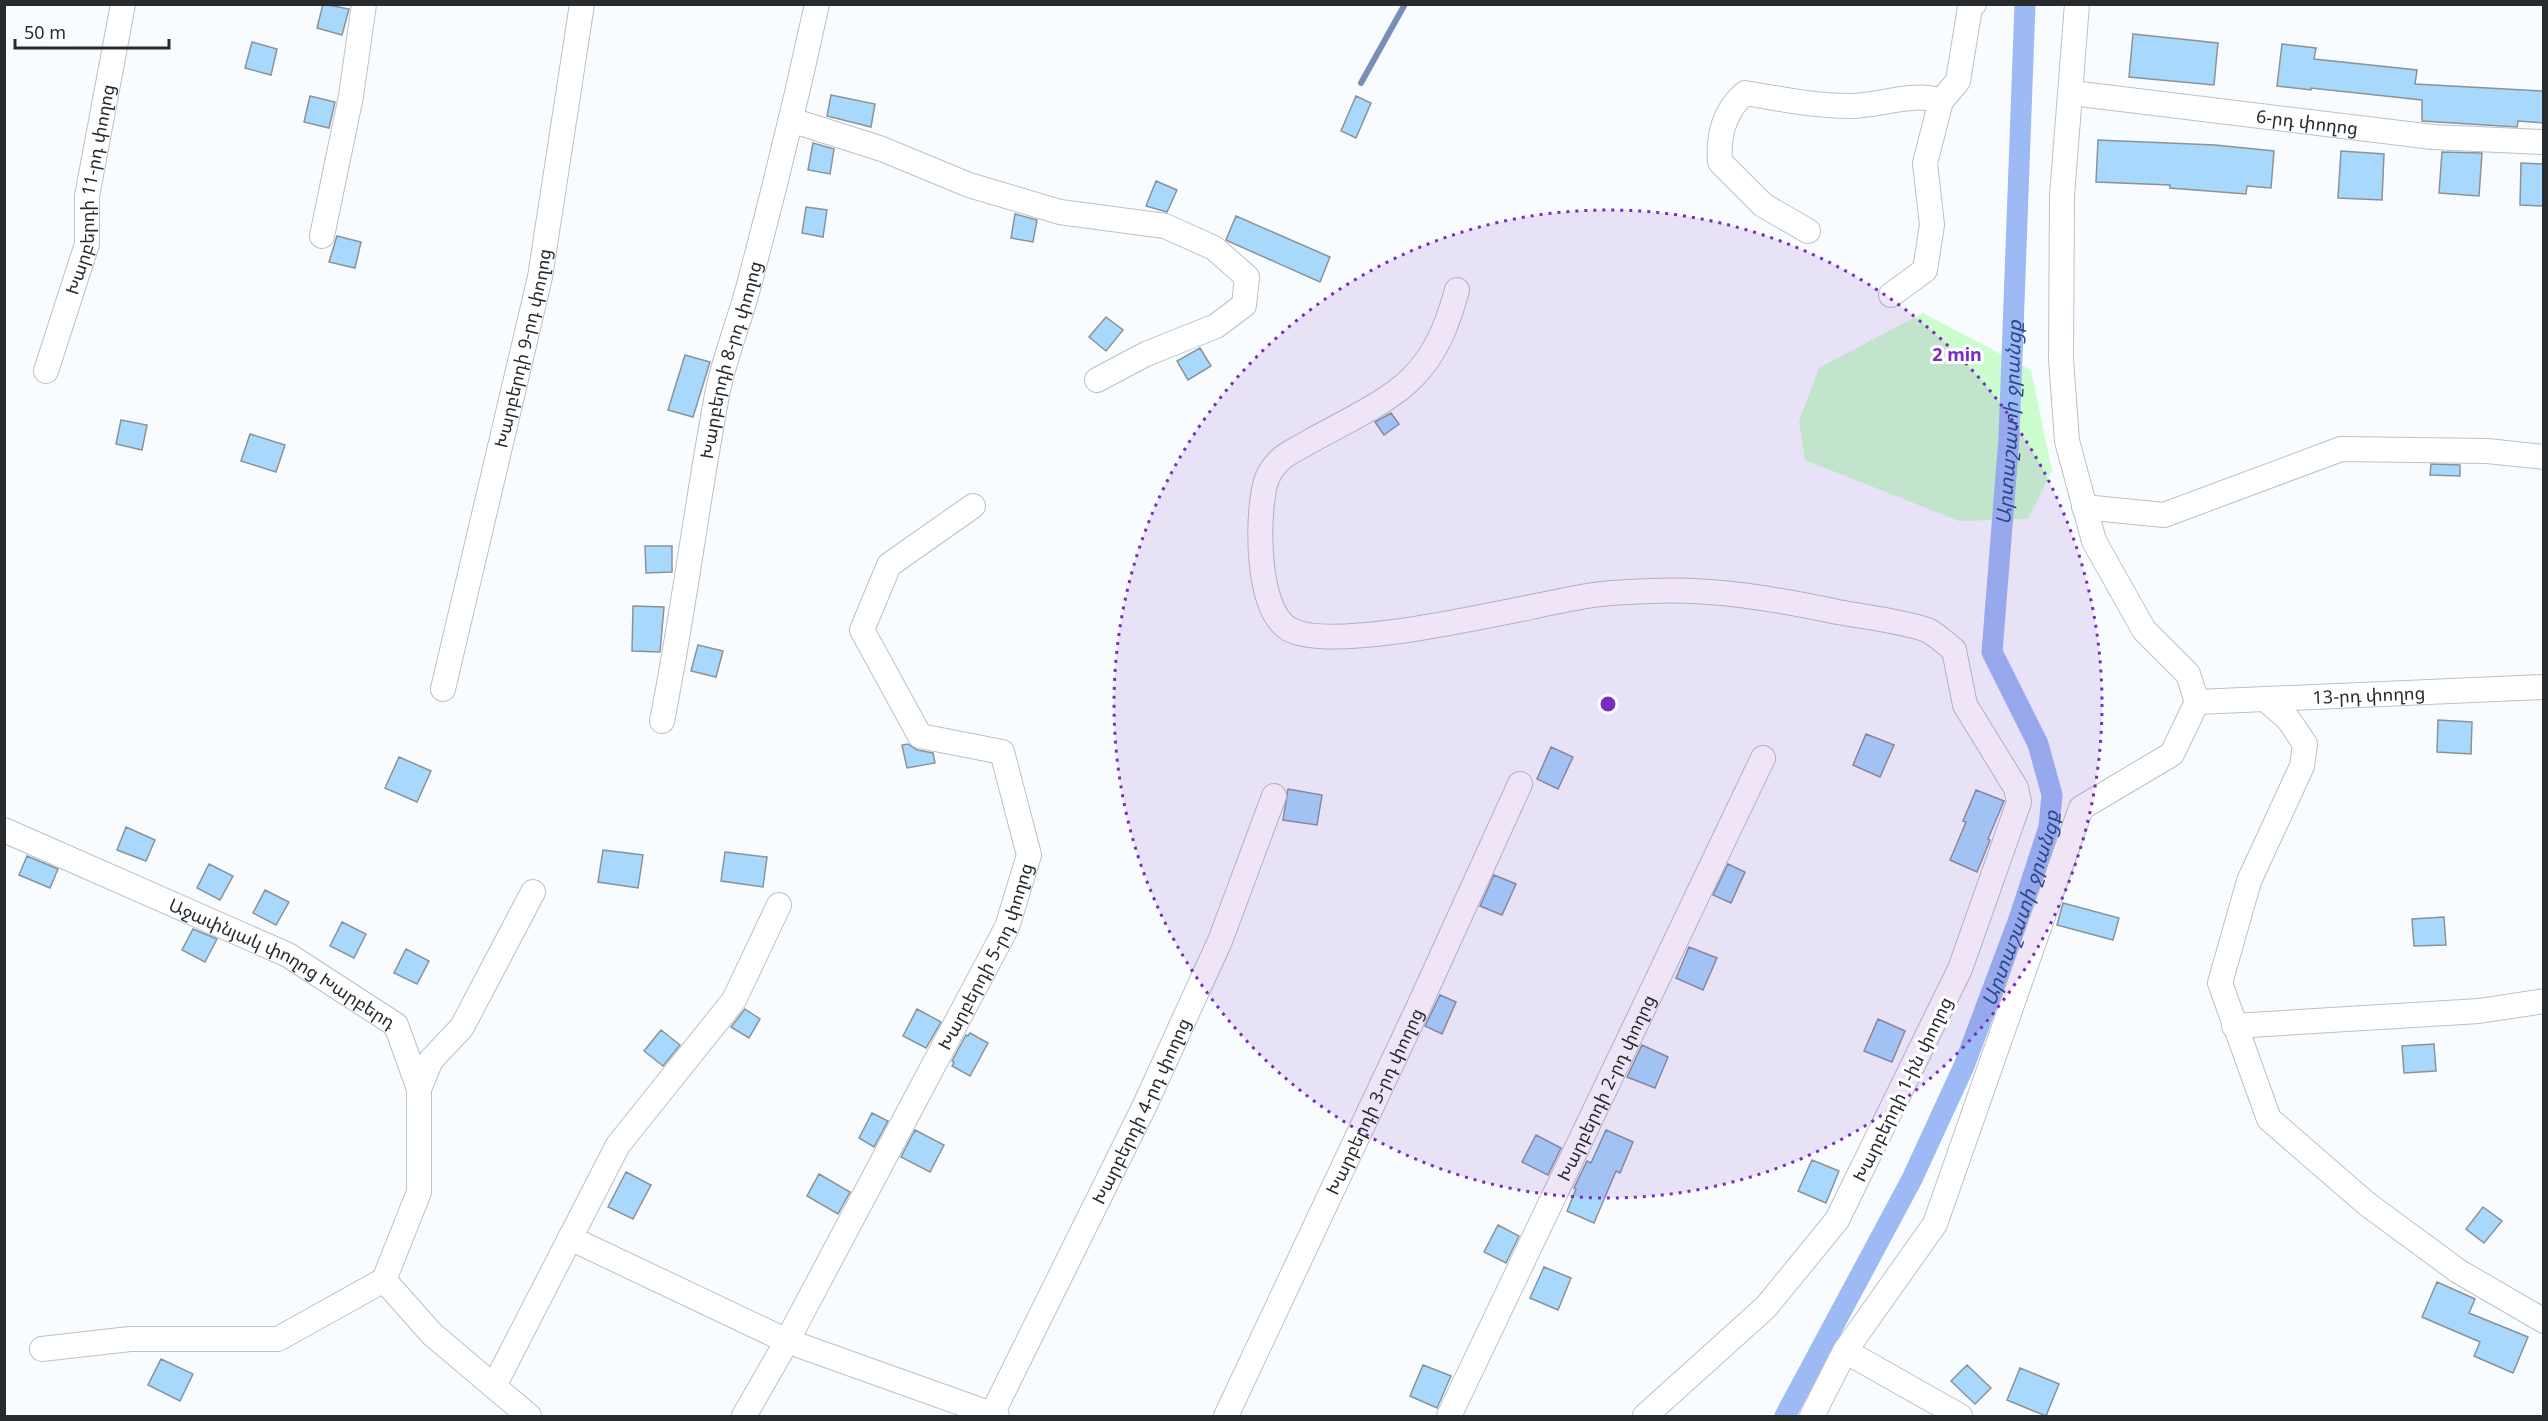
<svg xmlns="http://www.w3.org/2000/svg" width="2548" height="1421" viewBox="0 0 2548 1421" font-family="'Noto Sans','Noto Sans Armenian',sans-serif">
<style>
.green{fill:#ccfdcf}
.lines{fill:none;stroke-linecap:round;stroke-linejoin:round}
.stream{stroke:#7a8fb8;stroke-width:6}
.canal{stroke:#9dbaf4;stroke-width:21}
.building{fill:#a8d8fc;stroke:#8a939a;stroke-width:1.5}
.minor-casing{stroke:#b8c2c9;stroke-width:26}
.minor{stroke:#fff;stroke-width:24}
.ring{fill:none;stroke:#7b2cbf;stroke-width:3;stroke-dasharray:3 6}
.labels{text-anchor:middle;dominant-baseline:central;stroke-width:6;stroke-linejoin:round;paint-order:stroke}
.street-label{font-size:18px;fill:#272b2d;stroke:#fff}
.water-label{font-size:20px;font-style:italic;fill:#2a488c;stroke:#fff}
.centre{fill:#7b2cbf;stroke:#fff;stroke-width:3}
.ring-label{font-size:18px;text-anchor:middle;font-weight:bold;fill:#7b2cbf;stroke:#fff;stroke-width:6;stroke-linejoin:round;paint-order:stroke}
</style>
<rect width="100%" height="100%" fill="#f8fcff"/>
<path class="green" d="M1923 313 2031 370 2052 471 2028 519 1959 521 1805 460 1799 421 1819 368Z"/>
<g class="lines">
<path class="stream" d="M1361 83 1405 4"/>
<path class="canal" id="s1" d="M1785 1416 1912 1179 1964 1066 2019 919 2049 827 2052 795 2038 744 1992 652 2009 438 2025 4"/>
</g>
<path class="building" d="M323 4 349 9 342 35 317 28Z
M2133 34 2218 43 2214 85 2129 77Z
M252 42 277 49 271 75 245 68Z
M2282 44 2316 48 2314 59 2417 70 2415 84 2544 91V123L2518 121 2517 127 2422 121V100L2311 88V90L2277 86Z
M831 95 875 104 871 127 827 116Z
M310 96 335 102 329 128 304 122Z
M1356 96 1371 103 1356 138 1341 131Z
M2098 140 2215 145 2274 151 2271 188 2247 186 2246 194 2170 188V185L2096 182Z
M813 143 834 149 830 174 808 170Z
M2341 151 2384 154 2382 200 2338 198Z
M2442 152 2482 153 2479 196 2439 193Z
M2521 163 2544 164V206L2520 205Z
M1156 181 1177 190 1167 212 1146 206Z
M806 207 827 210 823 237 802 233Z
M1015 214 1037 220 1033 242 1011 238Z
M1236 216 1330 257 1320 282 1228 241 1226 240Z
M337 236 361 242 355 268 329 262Z
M1106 317 1123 330 1106 351 1089 337Z
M1200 348 1211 366 1188 380 1177 361Z
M685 355 710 362 693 417 668 410Z
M1391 413 1399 424 1384 435 1375 422Z
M121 420 147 425 142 450 116 444Z
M250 434 285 445 276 472 241 461Z
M2431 464 2460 465V476L2430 475Z
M645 546H672V572L646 573Z
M633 606 664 607 660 652 632 651Z
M698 645 723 651 716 677 691 671Z
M2438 720 2472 722 2471 754 2437 752Z
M1866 734 1894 745 1880 777 1853 765Z
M908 744 917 750 933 753 935 763 907 768 902 745Z
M1551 747 1573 757 1558 789 1537 779Z
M399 757 431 771 417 802 385 788Z
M1288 789 1322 795 1317 825 1283 820Z
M1976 790 2004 801 1988 839 1990 840 1977 872 1950 860 1966 822 1963 821Z
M126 827 155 840 146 861 117 850Z
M603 850 643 855 638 888 598 882Z
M725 852 767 857 763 887 721 881Z
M27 856 58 869 50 888 19 875Z
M209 864 233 876 220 900 197 888Z
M1728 864 1745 872 1731 903 1713 895Z
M1494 875 1516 884 1502 915 1480 906Z
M265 890 289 902 276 925 253 913Z
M2063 903 2119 918 2113 940 2057 925Z
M2444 917 2446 945 2414 946 2412 919Z
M342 922 366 934 354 958 330 946Z
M193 929 217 939 205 962 182 950Z
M1689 947 1717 958 1703 990 1676 978Z
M406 949 429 961 417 984 394 973Z
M1440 995 1456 1002 1442 1034 1425 1026Z
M745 1009 760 1019 749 1038 731 1027Z
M917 1009 941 1022 926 1048 903 1036Z
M1878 1019 1905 1031 1892 1062 1864 1051Z
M661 1030 680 1045 663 1066 644 1051Z
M970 1033 988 1043 970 1076 952 1066 954 1062 952 1061 966 1035 968 1036Z
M2434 1044 2436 1071 2404 1073 2402 1046Z
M1642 1045 1668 1057 1655 1088 1627 1077Z
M872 1113 888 1121 874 1147 859 1138Z
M915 1130 944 1145 930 1172 901 1157Z
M1606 1130 1633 1142 1620 1173 1616 1171 1594 1223 1567 1211 1576 1189 1574 1188 1587 1161 1591 1163Z
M1536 1135 1561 1148 1548 1175 1522 1162Z
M1812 1160 1839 1171 1826 1203 1798 1191Z
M626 1172 651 1185 633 1219 608 1207Z
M819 1174 850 1192 838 1214 807 1196Z
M2483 1207 2502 1221 2484 1243 2466 1229Z
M1498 1225 1519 1236 1506 1263 1484 1252Z
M1544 1267 1571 1278 1558 1310 1530 1298Z
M2437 1282 2475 1299 2469 1313 2528 1337 2513 1373 2474 1356 2480 1342 2422 1317Z
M161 1359 193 1374 180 1401 148 1385Z
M1423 1365 1451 1376 1437 1408 1410 1396Z
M1967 1365 1991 1388 1975 1404 1951 1381Z
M2020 1368 2059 1384 2046 1416 2007 1400Z"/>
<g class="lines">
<defs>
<g id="minor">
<path id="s2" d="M2072 93 2433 137 2544 142"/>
<path d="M791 120 882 149 969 185 1060 212 1165 226 1214 248 1247 277 1244 305 1216 326 1146 354 1097 380"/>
<path d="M1808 231 1763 205 1720 162C1718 136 1724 111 1745 93 1780 99 1815 106 1850 106 1881 106 1912 91 1941 101"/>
<path d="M322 236 351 96 364 4"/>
<path d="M1457 290C1448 323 1437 353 1412 378 1389 402 1337 426 1307 443 1298 449 1286 453 1279 461 1272 468 1267 476 1265 485 1257 518 1256 610 1289 629 1336 656 1532 604 1593 595 1611 592 1631 592 1649 591 1714 588 1776 599 1838 612 1865 617 1902 621 1927 630 1936 634 1946 644 1954 650L1965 705 2016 788 2019 802 1960 969 1837 1220 1766 1307 1645 1416"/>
<path d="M1891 295 1925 270 1932 225 1925 163 1941 101 1958 81 1970 7 1974 4"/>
<path id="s3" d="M46 371 87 244V196L123 4"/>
<path d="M2084 507 2164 515 2341 449 2487 451 2544 457"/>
<path id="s4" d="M443 689 540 277 582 4"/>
<path d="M2265 699 2288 719 2305 744 2302 766 2249 881 2220 983 2269 1119 2367 1204 2458 1271 2544 1321"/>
<path id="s5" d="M2197 702 2544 687"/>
<path id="s6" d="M662 721C684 611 697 500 718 390 726 352 742 315 751 277 775 187 797 96 817 4"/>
<path id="s7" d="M4 830 288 955 396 1025 419 1089V1192L384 1280"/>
<path d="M2234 1026 2479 1011 2544 1001"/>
<path d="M419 1089 431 1060 462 1027 533 892"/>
<path d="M570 1238 787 1341 997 1416"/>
<path d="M384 1280 432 1334 529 1416"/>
<path d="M42 1349 130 1339H278L384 1280"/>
<path d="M1845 1351 1960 1416"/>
<path d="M494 1386 618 1145 734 1000 779 905"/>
<path id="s8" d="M744 1416 787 1341 1007 927 1029 855 1002 752 920 736 862 630 889 565 973 506"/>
<path id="s9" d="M991 1416 1144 1107 1220 941 1274 796"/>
<path id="s10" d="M1226 1416 1418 1008 1520 784"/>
<path id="s11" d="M1449 1416 1763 758"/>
<path d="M1812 1416 1845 1351 1935 1224 2081 808 2172 754 2197 702 2188 674 2144 630 2094 541 2067 441 2061 359 2062 196 2077 4"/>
</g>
</defs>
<use href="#minor" class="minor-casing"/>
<use href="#minor" class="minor"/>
</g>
<circle cx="1608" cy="704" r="494" fill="#7b2cbf" fill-opacity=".12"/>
<circle class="ring" cx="1608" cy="704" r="494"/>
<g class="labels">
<g class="street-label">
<text stroke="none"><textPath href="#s2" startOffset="237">6-րդ փողոց</textPath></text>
<text stroke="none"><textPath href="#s3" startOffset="188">Խարբերդի 11-րդ փողոց</textPath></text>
<text stroke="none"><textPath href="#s4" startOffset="350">Խարբերդի 9-րդ փողոց</textPath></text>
<text stroke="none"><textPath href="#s6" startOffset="368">Խարբերդի 8-րդ փողոց</textPath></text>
<text stroke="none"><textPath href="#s5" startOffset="172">13-րդ փողոց</textPath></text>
<text stroke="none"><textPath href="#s8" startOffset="520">Խարբերդի 5-րդ փողոց</textPath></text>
<text stroke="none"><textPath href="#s7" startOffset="309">Աջափնյակ փողոց Խարբերդ</textPath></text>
<text stroke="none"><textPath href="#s11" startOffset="364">Խարբերդի 2-րդ փողոց</textPath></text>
<text transform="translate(1902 1089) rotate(-64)">Խարբերդի 1-ին փողոց</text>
<text stroke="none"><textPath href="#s10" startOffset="348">Խարբերդի 3-րդ փողոց</textPath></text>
<text stroke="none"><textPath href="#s9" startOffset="340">Խարբերդի 4-րդ փողոց</textPath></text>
</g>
<g class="water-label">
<text stroke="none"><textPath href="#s1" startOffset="1065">Արտաշատի ջրանցք</textPath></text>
<text stroke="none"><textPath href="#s1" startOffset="561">Արտաշատի ջրանցք</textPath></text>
</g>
</g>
<circle cx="1608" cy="704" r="9" class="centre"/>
<g class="ring-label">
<text x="1957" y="361">2 min</text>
</g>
<rect width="2548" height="1421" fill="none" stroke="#272b2d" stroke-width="12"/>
<path d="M15 39v9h154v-9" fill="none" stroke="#272b2d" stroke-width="3"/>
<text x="24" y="39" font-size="18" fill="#272b2d" stroke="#ffffff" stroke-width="4.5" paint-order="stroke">50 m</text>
</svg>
